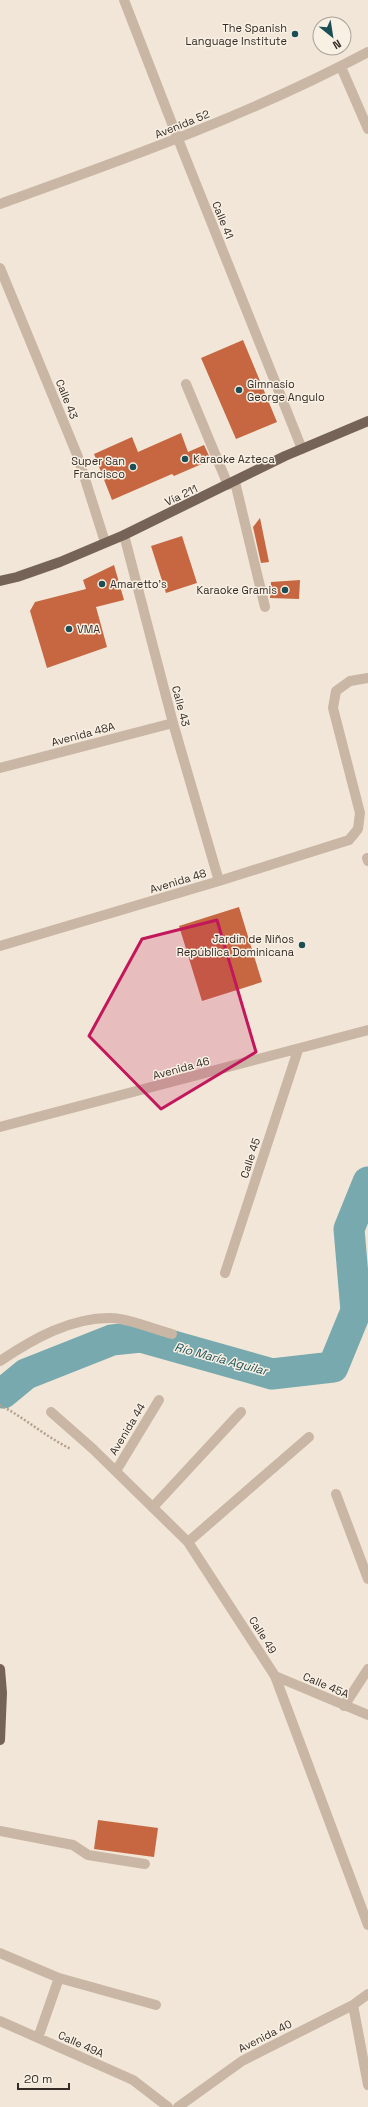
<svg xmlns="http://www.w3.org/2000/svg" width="368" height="2107" viewBox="0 0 368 2107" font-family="'Space Grotesk',sans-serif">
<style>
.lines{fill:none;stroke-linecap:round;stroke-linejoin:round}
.river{stroke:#77a9ae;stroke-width:31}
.building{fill:#c66741}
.path{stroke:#b5a08e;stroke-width:2.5;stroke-dasharray:2 2;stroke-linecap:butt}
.minor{stroke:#c9b6a4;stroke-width:10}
.major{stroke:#766357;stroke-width:10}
.marked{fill:#c2185b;fill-opacity:0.2;stroke:#c2185b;stroke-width:3;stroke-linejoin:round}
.poi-dot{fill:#1b4f55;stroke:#f9f0e4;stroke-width:1.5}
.labels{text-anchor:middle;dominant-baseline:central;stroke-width:3;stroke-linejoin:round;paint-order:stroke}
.poi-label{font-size:11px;fill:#342b26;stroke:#f9f0e4;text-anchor:end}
.street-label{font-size:11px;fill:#342b26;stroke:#f9f0e4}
.water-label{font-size:12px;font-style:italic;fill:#1b4f55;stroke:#f9f0e4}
</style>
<rect width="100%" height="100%" fill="#f1e6d8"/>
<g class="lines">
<path class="river" d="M3 1393 26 1374 112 1340 141 1337 272 1374 333 1367 356 1311 349 1229 368 1182"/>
</g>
<path class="building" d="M243 340 277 422 236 439 201 358Z
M181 433 188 452 204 445 211 460 174 476 172 474 112 500 94 454 132 437 138 452Z
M260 518 269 562 261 563 253 527Z
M182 536 197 583 166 593 151 546Z
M114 565 124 600 96 607 107 647 47 668 30 611 35 602 86 589 83 580Z
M300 580 299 599 270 598 271 582Z
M239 907 262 982 202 1001 179 926Z
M98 1820 158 1828 154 1857 94 1849Z"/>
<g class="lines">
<path class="path" d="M0 1405C25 1418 46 1437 71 1449"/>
<path class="minor" d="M124 0 178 139 302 449
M341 67 368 129
M0 204C125 159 250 115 368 52
M0 268 78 457 105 542
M186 384 228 485
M235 482 265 607
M124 535 173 723 219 881
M0 768 173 723
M367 858 368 861
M0 946 219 881 349 840 358 829 360 813 333 708 336 691 350 681 368 678
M0 1127 368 1030
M225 1273 298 1050
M0 1361C33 1339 71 1317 112 1318 127 1318 156 1330 172 1334
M51 1412 93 1449 188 1542 275 1676 368 1925
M116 1471 159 1400
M336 1494 368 1579
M153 1507 241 1412
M188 1542 309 1437
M275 1676 368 1715
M344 1706 368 1669
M0 1831 73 1845 88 1855 145 1864
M0 1953 59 1978 38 2038
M59 1978 156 2005
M353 2005 368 2085
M0 2021 133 2080 168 2107
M178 2107 242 2061 353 2005 368 1994"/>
<path class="major" d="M0 581 17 577 60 562 124 535 285 456 368 421
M0 1669 2 1693 0 1740"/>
</g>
<path class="marked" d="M217 920 256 1052 161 1109 89 1036 142 939Z"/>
<g class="poi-dot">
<circle cx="295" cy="34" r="4"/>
<circle cx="239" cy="390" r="4"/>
<circle cx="185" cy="459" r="4"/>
<circle cx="133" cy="467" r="4"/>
<circle cx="102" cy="584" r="4"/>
<circle cx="285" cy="590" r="4"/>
<circle cx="69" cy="629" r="4"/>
<circle cx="302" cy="945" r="4"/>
</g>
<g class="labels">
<g class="poi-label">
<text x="287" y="28">The Spanish<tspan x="287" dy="13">Language Institute</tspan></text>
<text x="247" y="384" text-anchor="start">Gimnasio<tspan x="247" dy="13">George Angulo</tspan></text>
<text x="193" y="459" text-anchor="start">Karaoke Azteca</text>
<text x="125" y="461">Super San<tspan x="125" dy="13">Francisco</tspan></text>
<text x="110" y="584" text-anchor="start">Amaretto's</text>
<text x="277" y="590">Karaoke Gramis</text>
<text x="77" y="629" text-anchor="start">VMA</text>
<text x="294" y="939">Jardín de Niños<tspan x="294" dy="13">República Dominicana</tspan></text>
</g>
<g class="street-label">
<text transform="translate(182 124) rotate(-22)">Avenida 52</text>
<text transform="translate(223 220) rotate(68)">Calle 41</text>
<text transform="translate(67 399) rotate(68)">Calle 43</text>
<text transform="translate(181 495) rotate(-25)">Vía 211</text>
<text transform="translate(181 706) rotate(75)">Calle 43</text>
<text transform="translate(83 734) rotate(-15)">Avenida 48A</text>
<text transform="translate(178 881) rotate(-17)">Avenida 48</text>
<text transform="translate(181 1068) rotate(-15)">Avenida 46</text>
<text transform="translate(250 1158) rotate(-72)">Calle 45</text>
<text transform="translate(127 1429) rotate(-59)">Avenida 44</text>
<text transform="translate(263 1635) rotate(58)">Calle 49</text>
<text transform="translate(326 1685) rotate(23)">Calle 45A</text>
<text transform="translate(265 2036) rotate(-27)">Avenida 40</text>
<text transform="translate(81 2044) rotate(24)">Calle 49A</text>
</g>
<g class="water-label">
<text transform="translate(221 1359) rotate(15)">Río María Aguilar</text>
</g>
</g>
<g transform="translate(332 36) rotate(150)"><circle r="19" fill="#f9f0e4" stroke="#aaa198"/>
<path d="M0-3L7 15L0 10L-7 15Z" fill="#1b4f55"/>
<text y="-6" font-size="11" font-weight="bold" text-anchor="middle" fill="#342b26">N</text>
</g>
<path d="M18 2083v6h51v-6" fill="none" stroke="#342b26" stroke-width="2"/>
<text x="24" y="2083" font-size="12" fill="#342b26" stroke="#f9f0e4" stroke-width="3" paint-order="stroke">20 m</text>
</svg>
